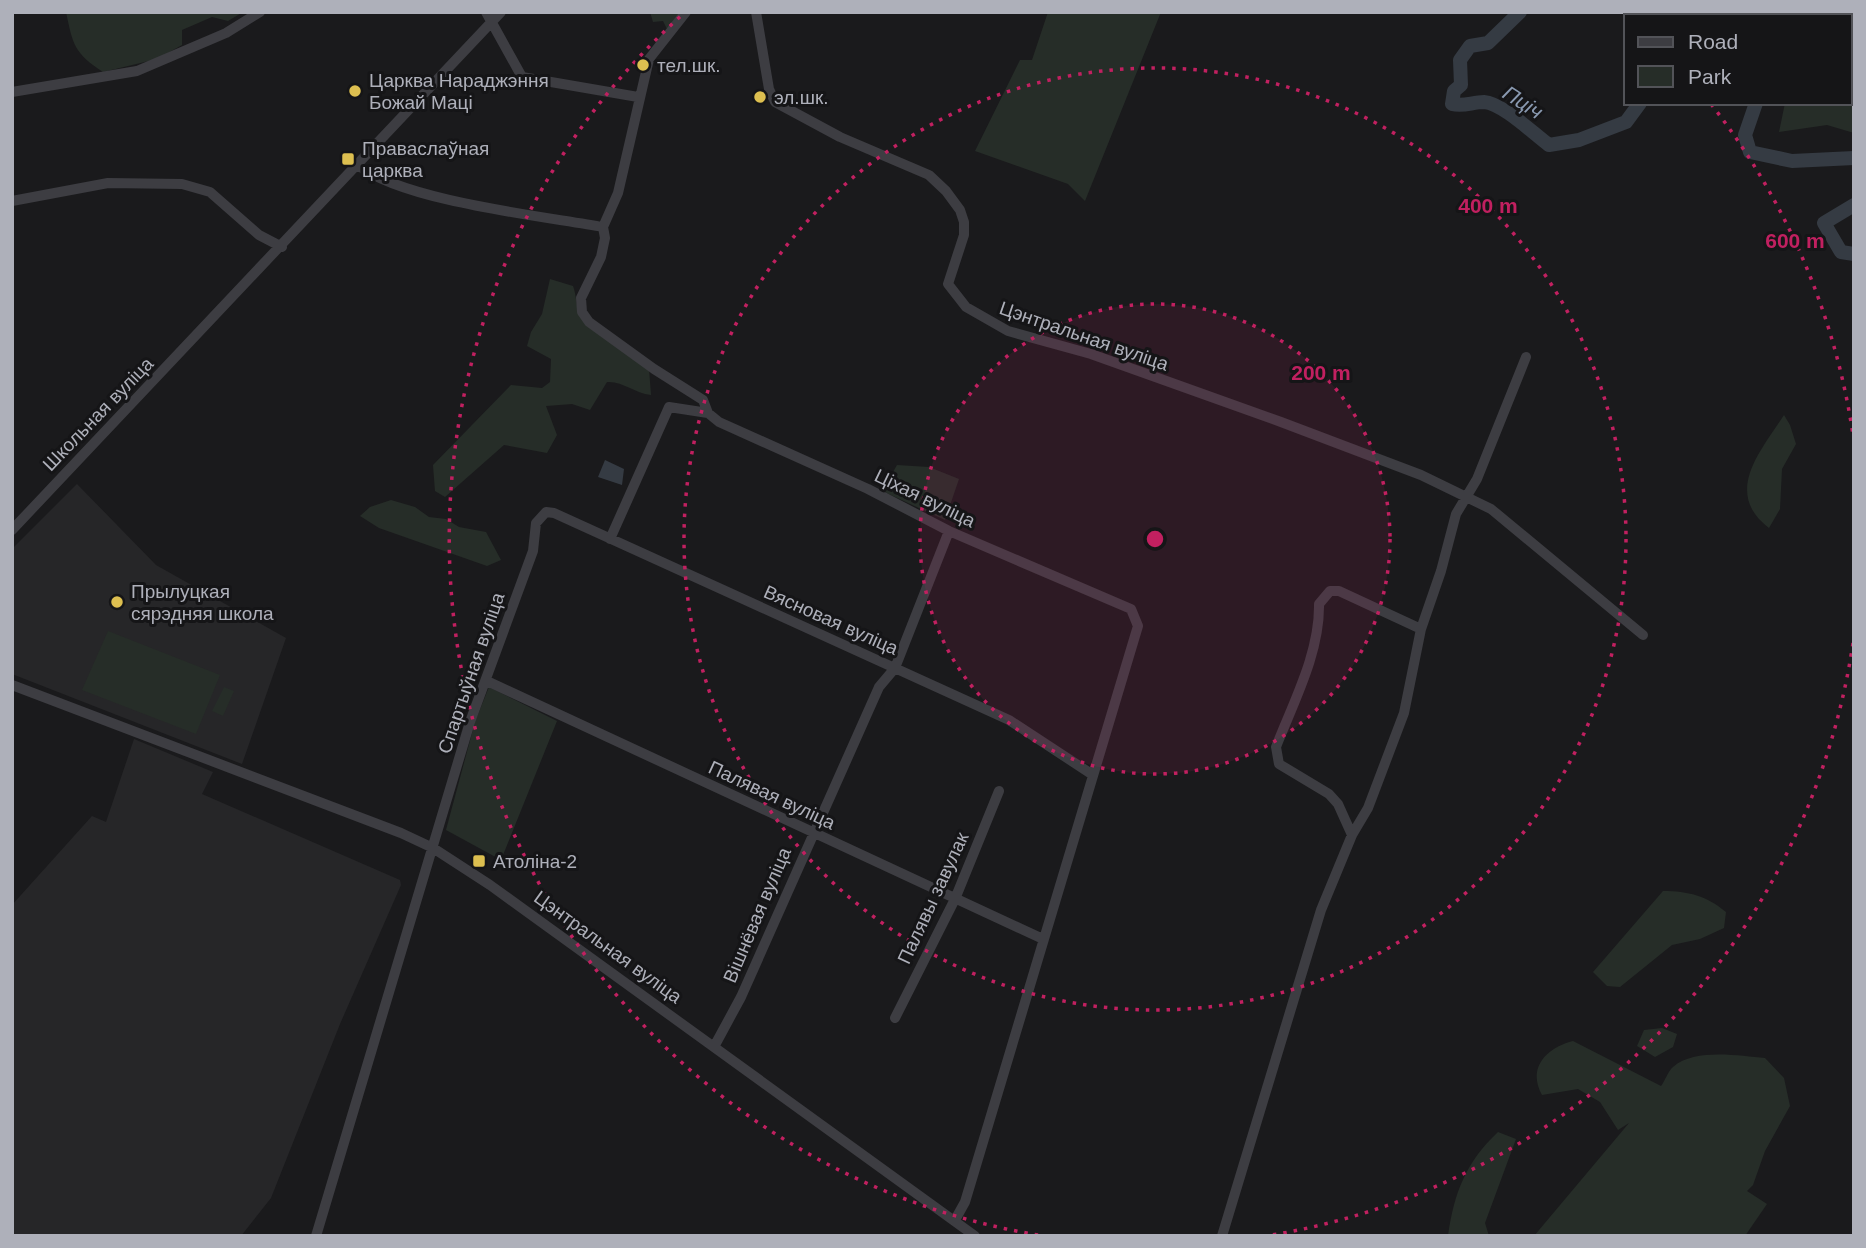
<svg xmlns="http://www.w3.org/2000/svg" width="1866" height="1248" viewBox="0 0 1866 1248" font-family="Helvetica,sans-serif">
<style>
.built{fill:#262628}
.green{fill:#262d28}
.water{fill:#353b43}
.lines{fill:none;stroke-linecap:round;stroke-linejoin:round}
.stream{stroke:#353b43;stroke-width:2.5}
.river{stroke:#353b43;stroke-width:14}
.minor{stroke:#3d3d42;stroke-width:10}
.ring{fill:none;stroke:#c12060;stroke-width:3.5;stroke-dasharray:3.5 7}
.poi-dot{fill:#ddbf50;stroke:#151517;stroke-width:2.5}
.labels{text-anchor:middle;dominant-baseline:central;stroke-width:6;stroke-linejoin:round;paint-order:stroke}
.poi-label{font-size:19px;fill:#aeb0ba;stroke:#151517;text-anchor:start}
.street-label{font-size:19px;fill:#aeb0ba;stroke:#151517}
.water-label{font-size:21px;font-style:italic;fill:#8999b0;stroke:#151517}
.centre{fill:#c12060;stroke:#151517;stroke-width:3.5}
.ring-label{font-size:21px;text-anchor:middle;font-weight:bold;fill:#c12060;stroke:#151517;stroke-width:6;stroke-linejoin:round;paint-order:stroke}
</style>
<rect width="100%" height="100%" fill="#1a1a1c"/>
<path class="built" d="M77 484 156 565 286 638 242 764 12 674V549Z
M134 739 213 772 202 794 400 880 401 885 340 1024 271 1198 241 1236H12V905L92 816 106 822Z"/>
<path class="green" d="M66 12H243L228 21 212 17 182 30V45L157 59 103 72C74 53 73 45 66 12Z
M650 12H682L668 31 663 21 653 22Z
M1048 12H1161L1085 201 1068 184 975 151 1020 60H1032Z
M1798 12H1854V133L1827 125 1779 132 1785 103H1850V16H1798Z
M550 279 573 286C577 296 575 307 582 317 594 334 631 355 649 369L651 395C634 393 623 381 607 382L590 410 572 404 546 406 557 435 547 453 504 445 445 497 435 491 433 465 511 385 542 388 550 382 551 359 527 346 531 332 542 314Z
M1784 415 1790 425 1796 444 1782 469 1780 509 1769 528C1723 493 1760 452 1784 415Z
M897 465 929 467 959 479 945 520 882 491Z
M391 500 415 507 429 517 446 519 459 527 486 532 501 560 487 566 379 528 360 516 370 507Z
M108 631 220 675 196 734 82 690Z
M224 687 234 691 223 716 212 711Z
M489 687 557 721 501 860 446 830 475 722Z
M1663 891C1688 891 1707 896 1726 912L1724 928 1700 939 1672 945 1620 987 1607 986 1593 972Z
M1662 1028 1677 1034 1673 1047 1655 1057 1637 1046 1644 1030Z
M1573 1041 1661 1086C1665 1081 1668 1071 1673 1067 1695 1048 1739 1056 1765 1058L1784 1078 1790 1106 1765 1151 1753 1185 1747 1191 1767 1204 1745 1236H1534L1629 1123 1618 1130 1600 1102 1578 1089 1542 1095C1527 1068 1546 1048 1573 1041Z
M1498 1132 1516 1139 1485 1223 1489 1236H1448C1454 1193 1466 1162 1498 1132Z"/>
<path class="water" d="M605 460 624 469 622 485 598 477Z"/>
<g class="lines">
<path class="stream" d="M1771 12 1772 16"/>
<path class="river" d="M1520 12 1488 43 1470 46 1460 60 1461 85 1454 91 1452 104C1464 107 1472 102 1484 102 1502 103 1534 134 1549 145L1579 140 1626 122 1640 103
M1747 16H1750
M1756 103 1745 135 1750 152 1792 161 1854 158
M1854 205 1824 223 1841 252 1854 254"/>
<path class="minor" d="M486 12 522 77 638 97
M686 12 649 59 618 193 603 227 605 238 601 257 581 298 582 312 589 322 654 369 703 400 708 413
M756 12 769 89 775 102 840 137 929 175 946 191 960 210 964 222V235L948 284 966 307 1008 331 1091 354 1281 422 1421 475 1491 509 1643 635
M12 92 137 71 226 33 260 12
M358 165C403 201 542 216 603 227
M12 201 108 183 182 184 210 192 259 235 282 247
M708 413 719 422 868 489 949 531 1131 609 1138 626 965 1202 955 1220
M12 530 501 12
M610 539 669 407 708 413
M487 681 1043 939
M12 685 401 833 433 848 490 885 975 1236
M1352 835 1338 804 1329 794 1279 764 1276 747C1293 703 1320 653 1319 604L1330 591H1339L1421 629
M895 1018 955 899 999 791
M715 1045 741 997 879 687 895 668 949 531
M316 1236 470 722 533 551 536 523 546 512 554 513 1009 720 1093 775
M1222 1236 1321 910 1352 835 1368 808 1404 713 1421 629 1441 571 1456 514 1477 479 1526 357"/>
</g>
<circle cx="1155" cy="539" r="235" fill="#c12060" fill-opacity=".12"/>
<g class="ring">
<circle cx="1155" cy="539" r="235"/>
<circle cx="1155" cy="539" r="471"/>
<path d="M1853 643A706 706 0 0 1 1272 1235M1038 1235A706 706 0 0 1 683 14M1711 104A706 706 0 0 1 1853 435"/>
</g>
<g class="poi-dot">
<circle cx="643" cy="65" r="7"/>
<circle cx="355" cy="91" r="7"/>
<circle cx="760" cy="97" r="7"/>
<rect x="341" y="152" width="14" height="14" rx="3.5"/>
<circle cx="117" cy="602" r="7"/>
<rect x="472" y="854" width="14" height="14" rx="3.5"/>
</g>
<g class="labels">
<g class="poi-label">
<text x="657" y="65">тел.шк.</text>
<text x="369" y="80">Царква Нараджэння<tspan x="369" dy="22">Божай Маці</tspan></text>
<text x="774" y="97">эл.шк.</text>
<text x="362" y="148">Праваслаўная<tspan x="362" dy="22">царква</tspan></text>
<text x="131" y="591">Прылуцкая<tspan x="131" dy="22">сярэдняя школа</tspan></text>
<text x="493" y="861">Атоліна-2</text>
</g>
<g class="street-label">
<text transform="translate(1084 336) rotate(19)">Цэнтральная вуліца</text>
<text transform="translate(98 414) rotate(-46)">Школьная вуліца</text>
<text transform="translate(925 498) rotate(26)">Ціхая вуліца</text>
<text transform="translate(831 620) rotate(24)">Вясновая вуліца</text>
<text transform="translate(471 673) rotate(-71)">Спартыўная вуліца</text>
<text transform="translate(772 795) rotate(25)">Палявая вуліца</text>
<text transform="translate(933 898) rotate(-65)">Палявы завулак</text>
<text transform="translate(757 915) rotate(-67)">Вішнёвая вуліца</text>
<text transform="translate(608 947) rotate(36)">Цэнтральная вуліца</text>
</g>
<g class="water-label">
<text transform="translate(1523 102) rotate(33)">Пціч</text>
</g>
</g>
<circle cx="1155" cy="539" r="10" class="centre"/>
<g class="ring-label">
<text x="1488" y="213">400 m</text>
<text x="1795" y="248">600 m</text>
<text x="1321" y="380">200 m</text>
</g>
<rect width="1866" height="1248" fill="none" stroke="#aeb0ba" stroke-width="28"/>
<rect x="1624" y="14" width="228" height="91" fill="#151517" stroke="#525358" stroke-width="2"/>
<rect x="1638" y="37" width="35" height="10" fill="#3d3d42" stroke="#525358" stroke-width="2"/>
<text x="1688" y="49" font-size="21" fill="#aeb0ba">Road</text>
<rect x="1638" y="66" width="35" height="21" fill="#262d28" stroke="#525358" stroke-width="2"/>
<text x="1688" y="84" font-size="21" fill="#aeb0ba">Park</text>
</svg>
